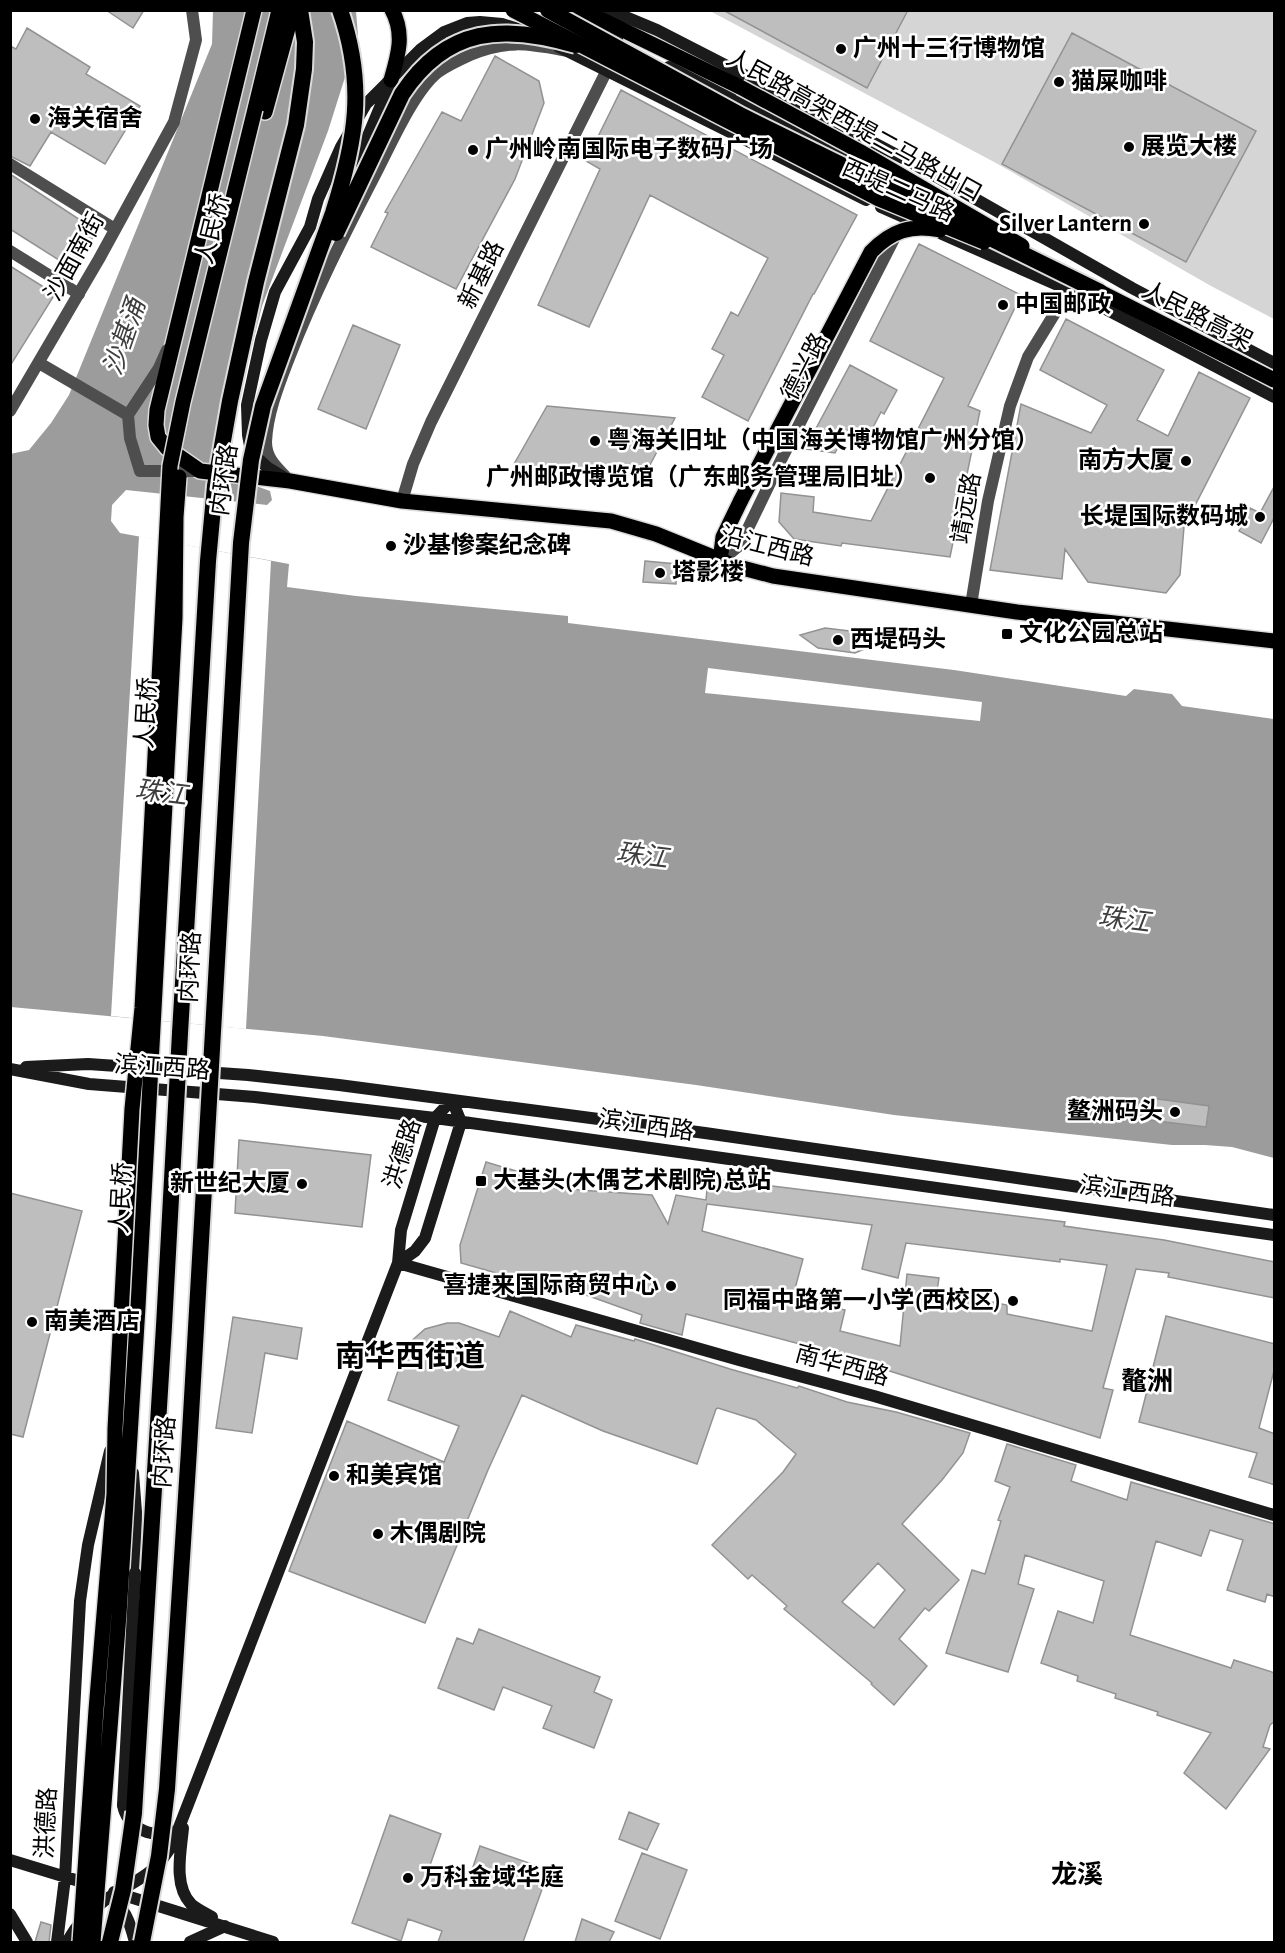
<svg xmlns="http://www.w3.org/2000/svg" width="1285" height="1953" viewBox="0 0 1285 1953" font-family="'Alegreya Sans','Noto Sans SC',sans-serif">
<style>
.green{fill:#d5d5d5}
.water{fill:#9c9c9c}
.pier{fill:#fff}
.building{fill:#bebebe;stroke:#929292;stroke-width:1.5;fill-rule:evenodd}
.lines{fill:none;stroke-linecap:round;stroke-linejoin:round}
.primary-casing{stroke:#dbdbdb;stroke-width:18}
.trunk-casing{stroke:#dbdbdb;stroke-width:20}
.pedestrian{stroke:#4e4e4e;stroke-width:12}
.minor{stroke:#4e4e4e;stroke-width:12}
.tertiary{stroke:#4e4e4e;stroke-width:12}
.secondary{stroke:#1b1b1b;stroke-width:12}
.primary{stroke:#000;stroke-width:15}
.trunk{stroke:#000;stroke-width:16}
.primary-bridge-casing{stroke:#dbdbdb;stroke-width:18;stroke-linecap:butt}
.trunk-bridge-casing{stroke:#dbdbdb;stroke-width:20;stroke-linecap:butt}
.secondary-bridge{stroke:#1b1b1b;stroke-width:12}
.primary-bridge{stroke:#000;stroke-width:15}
.trunk-bridge{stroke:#000;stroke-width:16}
.poi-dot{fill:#000;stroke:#fff;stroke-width:2}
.labels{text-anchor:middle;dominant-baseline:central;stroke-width:5;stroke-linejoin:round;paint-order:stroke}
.poi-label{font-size:24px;font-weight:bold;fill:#000;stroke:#fff;text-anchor:start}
.street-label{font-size:24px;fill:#000;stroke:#fff}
.water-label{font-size:26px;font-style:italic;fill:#3d3d3d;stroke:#fff}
.neighbourhood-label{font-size:26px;font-weight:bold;fill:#000;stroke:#fff}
.district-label{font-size:30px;font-weight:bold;fill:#000;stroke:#fff}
</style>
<rect width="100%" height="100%" fill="#fff"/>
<path class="green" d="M710 11H1274V319L1211 286 996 163Z"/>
<path class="water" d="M213 11H356L358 36 328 131 262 306 234 417 229 447 230 463 242 481 270 491 272 500 267 505 126 490 112 505 111 521 120 533 289 564 287 587 356 596 568 616V623L954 670 1126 696 1134 689 1172 694 1182 706 1274 719V1158L1232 1147 1205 1145H1172L894 1115 696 1085 323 1036 11 1007 10 454 29 450 51 423 69 395 212 44Z"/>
<path class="pier" d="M139 536 271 561 246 1029 111 1016Z
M708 668 982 702 980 721 705 693Z"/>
<path class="building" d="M106 10H144L133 28Z
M723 10H908L867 88Z
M27 28 90 67 86 74 140 106 105 164 51 132 30 166 10 156V46L16 49Z
M1072 33 1256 131 1186 262 1002 164Z
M495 56 539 81 544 103 515 179 456 289 371 247 388 213 385 212 442 112 461 121Z
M621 90 857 215 814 294H813L748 421 702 397 724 355 712 349 731 312 738 316 768 258 650 195 589 327 538 305 600 169 586 161Z
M10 174 97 231 73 269 10 229Z
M919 244 1021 295 968 406 980 411 950 557 842 543 841 546 794 539 779 522 781 493 814 497 813 512 871 521 944 378 870 341Z
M10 266 55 294 10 366Z
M1066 319 1164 370 1137 420 1168 436 1199 372 1250 398 1184 527 1180 575 1166 593 1088 582 1065 549 1062 579 990 570 1021 404 1091 433 1107 405 1040 370Z
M353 325 400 345 366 429 318 409Z
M850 365 897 390 884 414 881 412 867 439 848 429 835 453 805 449Z
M547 406 675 418 644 476 514 464Z
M1275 485V516L1261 543 1239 531 1250 508 1260 513Z
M645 561 677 564 676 584 643 582Z
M825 628 858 632 874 645 855 653 818 648 800 635Z
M1143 1097 1209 1106 1206 1127 1141 1119Z
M239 1140 371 1155 362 1227 235 1213Z
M486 1162 579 1190 652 1195 668 1224 676 1195 706 1200 708 1178 1065 1222 1064 1226 1164 1240 1275 1262V1298L1168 1277 1169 1273 1136 1269 1103 1388 1113 1390 1100 1438 830 1352 686 1314 682 1335 640 1323 642 1315 558 1285 556 1290 461 1263 460 1245ZM707 1204 872 1225 862 1269 898 1278 906 1243 1060 1262V1259L1107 1265 1092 1331 1007 1314V1305L937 1291 939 1278 907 1274 900 1346 840 1331 845 1310 793 1296 803 1259 702 1231Z
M10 1193 82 1211 23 1437 10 1434Z
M510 1311 571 1337 576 1325 634 1341 635 1339 730 1369 797 1388 799 1386 847 1402 896 1412 970 1433 963 1453 942 1480 902 1524 959 1580 929 1611 925 1608 899 1639 927 1666 894 1705 871 1684 872 1683 784 1609 787 1606 752 1575 748 1579 712 1545 783 1472 796 1454 756 1420 718 1408 716 1409 697 1464 603 1431 522 1395 488 1470 425 1623 289 1571 347 1421 444 1462 459 1426 388 1400 407 1345 425 1329 447 1323H459L499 1337ZM878 1563 905 1590 874 1628 842 1602Z
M1166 1316 1275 1344V1367L1259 1428 1275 1434V1485L1249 1477 1257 1453 1139 1422Z
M233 1317 302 1328 297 1359 265 1353 252 1433 216 1428Z
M1007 1444 1076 1465 1071 1481 1127 1500 1131 1482 1275 1524V1597L1267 1594 1265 1602 1227 1590 1243 1540 1210 1530 1201 1556 1156 1541 1130 1635 1231 1668 1234 1660 1275 1673V1721L1270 1725 1263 1747 1270 1749 1226 1809 1184 1773 1211 1733 1157 1715 1158 1712 1115 1698 1116 1694 1077 1681 1078 1676 1041 1663 1058 1611 1093 1623 1104 1581 1025 1555 1018 1584 1034 1589 1008 1672 946 1653 972 1570 985 1574 1001 1521 998 1520 1010 1487 995 1481Z
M479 1629 600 1677 594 1692 612 1700 594 1748 543 1728 552 1706 503 1687 494 1710 438 1688 457 1638 473 1644Z
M629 1812 659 1824 647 1850 619 1839Z
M390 1815 441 1834 428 1871 467 1885 480 1846 549 1870 523 1942H438L442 1931 408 1919 401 1941 352 1923Z
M642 1853 687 1870 660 1939 615 1921Z
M582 1919 614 1932 609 1942H575Z
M41 1922 51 1925 49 1942H35Z"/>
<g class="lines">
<defs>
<path id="primary" d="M254 10 157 410 156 425 158 437 167 448 200 471 290 481 402 501 611 521 656 534 735 566 773 576 1017 612 1274 641
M582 10 740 87
M391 80C398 56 405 34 392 10
M255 109 279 10
M265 112 293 10
M1100 292 1274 380
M720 561 723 537 741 500"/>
<path id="trunk" d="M180 1033 208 561 215 486 230 401 256 282 296 125 304 69 305 42 300 10"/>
</defs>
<use href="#primary" class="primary-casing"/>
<use href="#trunk" class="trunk-casing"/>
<path class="pedestrian" d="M10 164 115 229
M10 251 79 294"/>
<path class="minor" d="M167 350 159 368 128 415 130 438 140 471H200
M39 363 128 415
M10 411 99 259 174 122 196 40 192 10
M285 476C275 466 266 457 266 442 267 414 279 384 289 358 314 294 345 233 376 173 391 144 414 91 438 72 448 65 459 60 470 55 508 39 529 44 568 51
M402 501 413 464 431 422 607 70"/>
<path class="tertiary" d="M720 561 740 545 783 456 898 231
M971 605 988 501 1010 406 1028 357 1069 290"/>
<path class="secondary" d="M571 10 617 39
M609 10 657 30 789 98 914 164 1132 288 1274 363
M559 47 866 200
M669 67 879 175 907 184
M347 177 365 143 391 81
M881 207 1069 290 1274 397
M288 480 268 468 256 457 250 446 248 435 247 405 261 340 275 292 310 227 318 199 341 147 366 104 421 49 444 32 467 23 480 22 502 24 521 30
M26 1067 88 1064 248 1075 339 1085 705 1133 1274 1215
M10 1069 89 1084 255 1097 435 1118 1274 1235
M398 1263 739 1360 874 1396 1274 1515
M398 1263 415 1251 425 1238 461 1122 452 1100
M133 1473 136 1512 135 1573
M123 1805C126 1825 150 1840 169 1831
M183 1828C181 1851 173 1885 191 1904 197 1909 205 1913 212 1917
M10 1860 92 1885
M114 1892 273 1942
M117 1904C128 1914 131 1928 135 1942
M10 1914 27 1942
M57 1942 65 1878 80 1601 88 1545 110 1451
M67 1942C76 1926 88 1912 104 1901 133 1880 154 1878 173 1843L398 1263 401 1230 435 1118 452 1100
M190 1942 225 1926"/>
<use href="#primary" class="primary"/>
<use href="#trunk" class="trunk"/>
<defs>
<path id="primary-bridge" d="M513 10 879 199 984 242
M740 87 859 151 1022 246
M741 500 871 252C891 231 911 224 940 230
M80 1942 96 1710 114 1494 115 1429 132 1109 142 1008 170 466 183 402 255 109
M93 1942 119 1615 138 1307 175 618 176 517 179 477"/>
<path id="trunk-bridge" d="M548 10 742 116 1100 292
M336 233 402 94C447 26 504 24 576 45
M110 1942 123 1890 134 1813 164 1326 180 1033
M142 1942 159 1856 167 1789 189 1450 241 543 251 460 263 406 333 213C356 140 366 85 340 10"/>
</defs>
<use href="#primary-bridge" class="primary-bridge-casing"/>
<use href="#trunk-bridge" class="trunk-bridge-casing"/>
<path class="secondary-bridge" d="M123 1805 135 1573"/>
<use href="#primary-bridge" class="primary-bridge"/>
<use href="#trunk-bridge" class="trunk-bridge"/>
</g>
<g class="poi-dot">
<circle cx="841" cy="49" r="6"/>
<circle cx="1059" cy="82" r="6"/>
<circle cx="35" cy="119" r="6"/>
<circle cx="1129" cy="147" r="6"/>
<circle cx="473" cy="150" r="6"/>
<circle cx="1144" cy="224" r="6"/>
<circle cx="1003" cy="305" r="6"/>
<circle cx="595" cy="441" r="6"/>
<circle cx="1186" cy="461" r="6"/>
<circle cx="930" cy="478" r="6"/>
<circle cx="1260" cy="517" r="6"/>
<circle cx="391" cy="546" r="6"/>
<circle cx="660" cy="573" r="6"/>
<rect x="1001" y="628" width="12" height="12" rx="3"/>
<circle cx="838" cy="640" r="6"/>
<circle cx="1175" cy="1112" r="6"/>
<rect x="475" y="1175" width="12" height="12" rx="3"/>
<circle cx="302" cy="1184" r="6"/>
<circle cx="671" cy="1286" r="6"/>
<circle cx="1013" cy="1301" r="6"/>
<circle cx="32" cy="1322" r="6"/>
<circle cx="334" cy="1476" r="6"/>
<circle cx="378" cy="1534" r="6"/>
<circle cx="408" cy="1878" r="6"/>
</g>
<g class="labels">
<g class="poi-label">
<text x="853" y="49">广州十三行博物馆</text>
<text x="1071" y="82">猫屎咖啡</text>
<text x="47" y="119">海关宿舍</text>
<text x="1141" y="147">展览大楼</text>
<text x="485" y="150">广州岭南国际电子数码广场</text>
<text x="1132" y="224" text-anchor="end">Silver Lantern</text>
<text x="1015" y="305">中国邮政</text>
<text x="607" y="441">粤海关旧址（中国海关博物馆广州分馆）</text>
<text x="1174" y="461" text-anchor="end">南方大厦</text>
<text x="918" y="478" text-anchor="end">广州邮政博览馆（广东邮务管理局旧址）</text>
<text x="1248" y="517" text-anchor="end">长堤国际数码城</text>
<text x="403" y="546">沙基惨案纪念碑</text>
<text x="672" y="573">塔影楼</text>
<text x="1019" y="634">文化公园总站</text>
<text x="850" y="640">西堤码头</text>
<text x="1163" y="1112" text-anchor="end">鳌洲码头</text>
<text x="493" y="1181">大基头(木偶艺术剧院)总站</text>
<text x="290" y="1184" text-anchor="end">新世纪大厦</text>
<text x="659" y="1286" text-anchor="end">喜捷来国际商贸中心</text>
<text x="1001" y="1301" text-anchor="end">同福中路第一小学(西校区)</text>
<text x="44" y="1322">南美酒店</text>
<text x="346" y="1476">和美宾馆</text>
<text x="390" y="1534">木偶剧院</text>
<text x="420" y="1878">万科金域华庭</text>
</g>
<g class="street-label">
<text transform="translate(854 126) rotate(29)">人民路高架西堤二马路出口</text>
<text transform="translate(898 191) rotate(24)">西堤二马路</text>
<text transform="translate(213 229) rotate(-76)">人民桥</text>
<text transform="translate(75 257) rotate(-61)">沙面南街</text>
<text transform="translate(482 275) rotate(-64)">新基路</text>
<text transform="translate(1197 316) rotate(27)">人民路高架</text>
<text transform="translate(805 367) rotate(-63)">德兴路</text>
<text transform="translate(225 480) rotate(-82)">内环路</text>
<text transform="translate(967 508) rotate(-80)">靖远路</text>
<text transform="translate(767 547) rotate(14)">沿江西路</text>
<text transform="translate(147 713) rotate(-87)">人民桥</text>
<text transform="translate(191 967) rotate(-87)">内环路</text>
<text transform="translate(162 1068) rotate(4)">滨江西路</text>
<text transform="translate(646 1126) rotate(8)">滨江西路</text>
<text transform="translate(403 1154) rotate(-72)">洪德路</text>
<text transform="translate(1127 1192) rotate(8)">滨江西路</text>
<text transform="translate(122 1198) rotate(-87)">人民桥</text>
<text transform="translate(842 1366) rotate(15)">南华西路</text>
<text transform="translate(165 1452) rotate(-86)">内环路</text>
<text transform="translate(47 1823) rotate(-87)">洪德路</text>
</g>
<g class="water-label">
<text transform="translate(125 337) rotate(-71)">沙基涌</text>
<text transform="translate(161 793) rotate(7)">珠江</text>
<text transform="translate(642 856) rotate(7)">珠江</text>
<text transform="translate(1124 920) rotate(7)">珠江</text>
</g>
<g class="neighbourhood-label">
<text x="1147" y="1382">鼇洲</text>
<text x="1077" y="1875">龙溪</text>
</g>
<g class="district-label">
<text x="410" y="1357">南华西街道</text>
</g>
</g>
<rect width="1285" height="1953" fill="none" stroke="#000000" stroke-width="24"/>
</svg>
